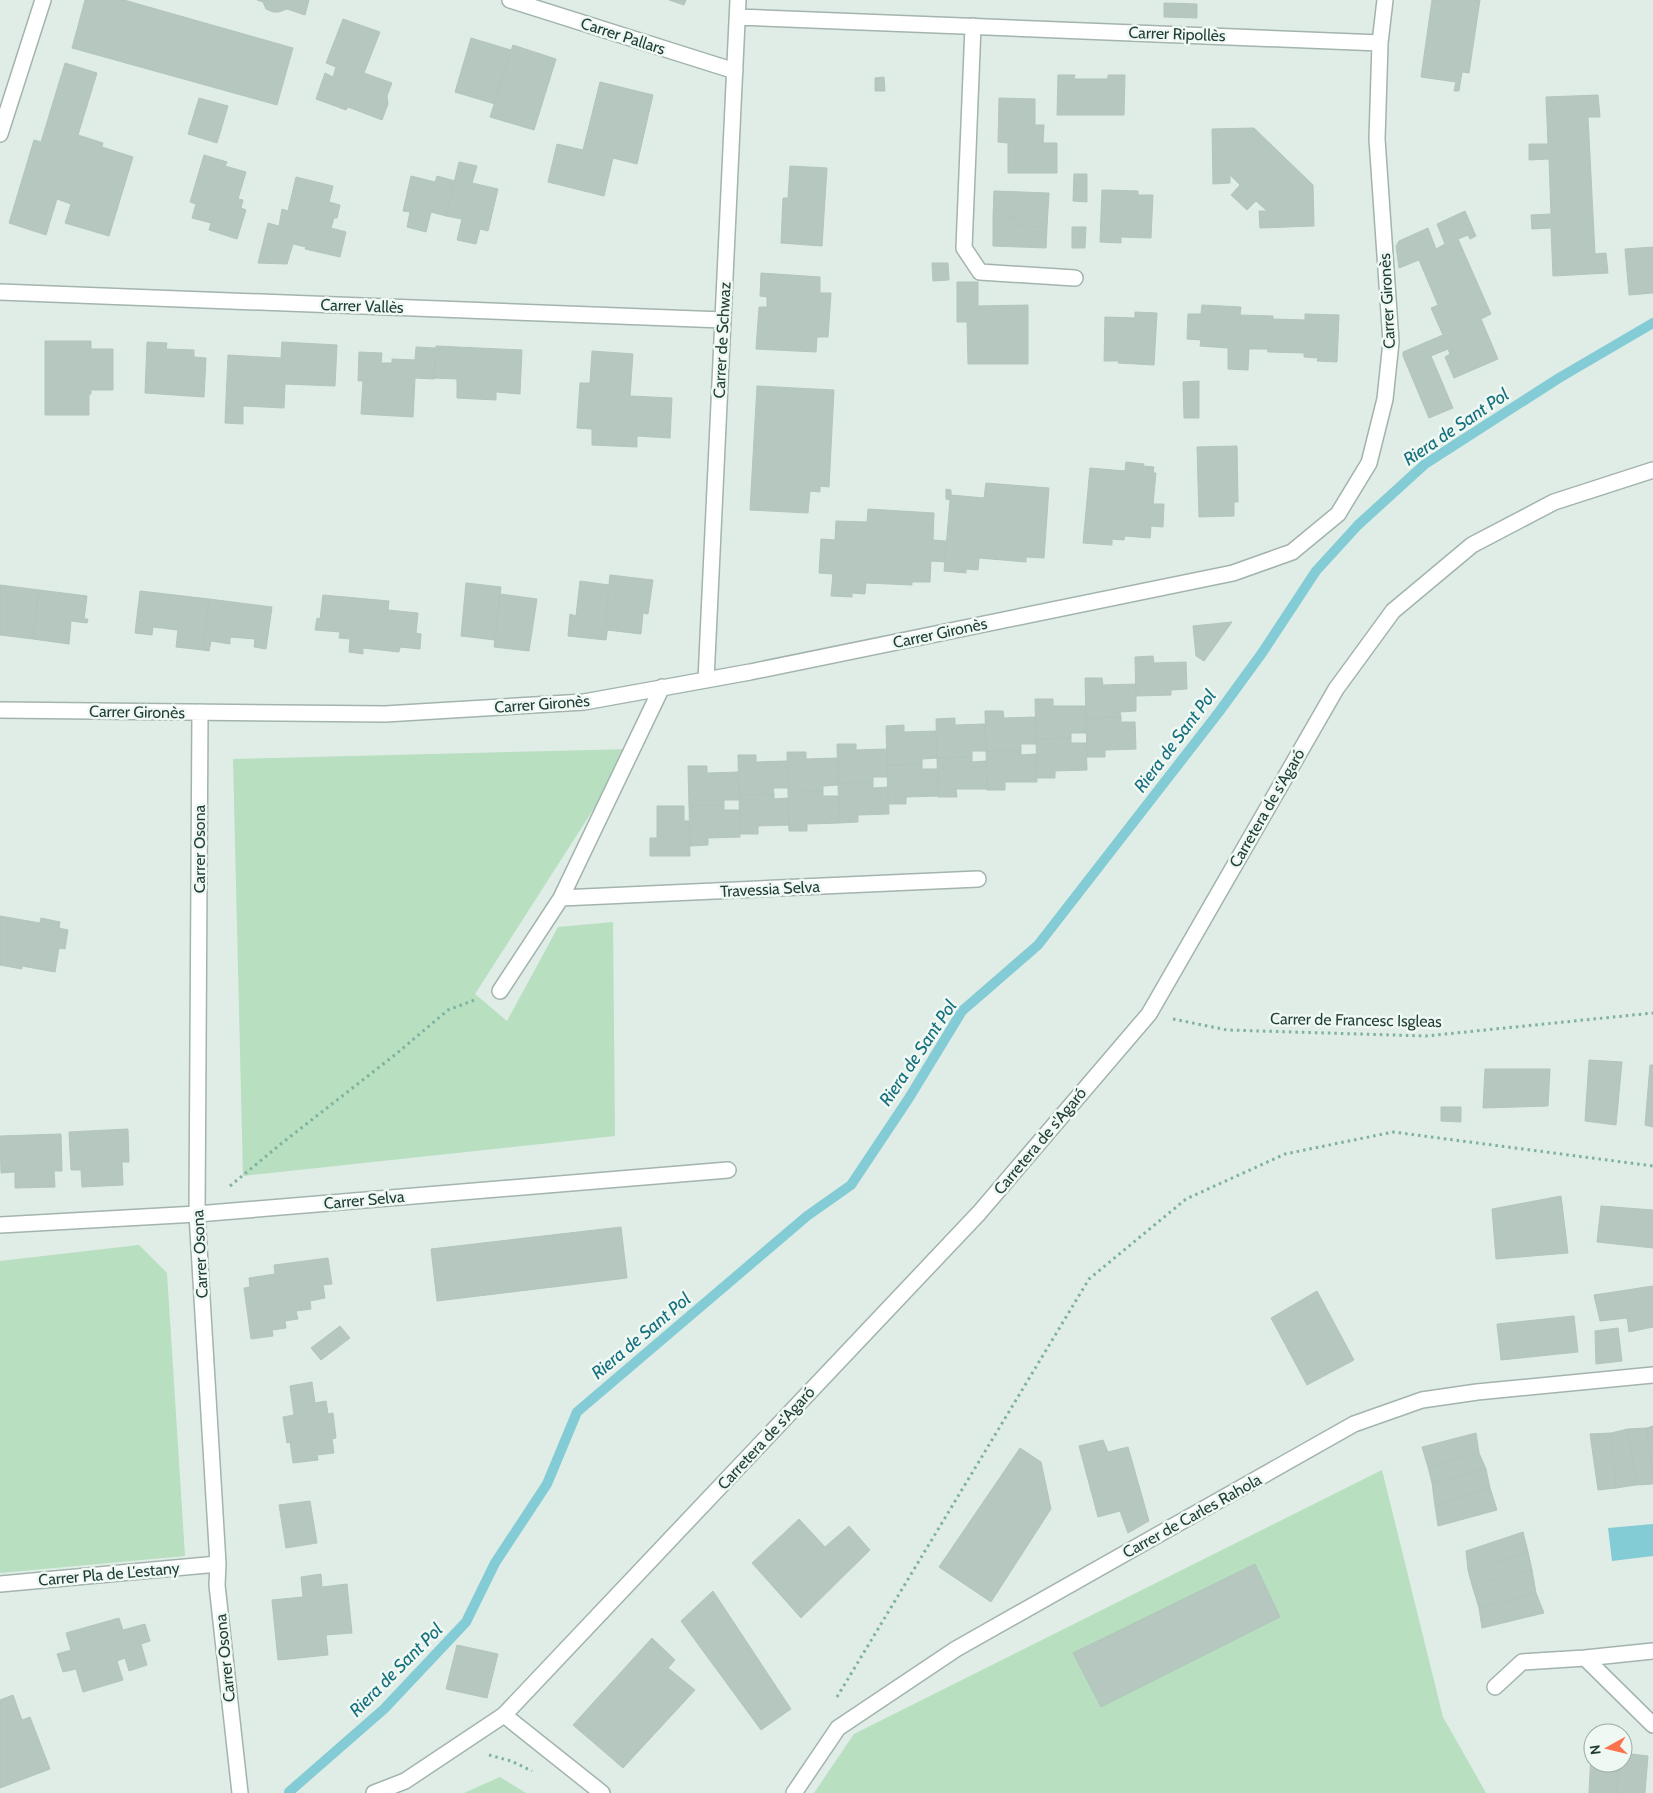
<svg xmlns="http://www.w3.org/2000/svg" width="1653" height="1793" viewBox="0 0 1653 1793" font-family="Cabin,sans-serif">
<style>
.green{fill:#b7dfc0}
.water{fill:#83ccd6}
.lines{fill:none;stroke-linecap:round;stroke-linejoin:round}
.stream{stroke:#83ccd6;stroke-width:10}
.building{fill:#b5c7bf;stroke:#b2c6bd}
.service-casing{stroke:#a2b4ad;stroke-width:18}
.minor-casing{stroke:#a2b4ad;stroke-width:18}
.tertiary-casing{stroke:#a2b4ad;stroke-width:18}
.path{stroke:#7eb2a0;stroke-width:3;stroke-dasharray:2.5 4;stroke-linecap:butt}
.service{stroke:#fff;stroke-width:15}
.minor{stroke:#fff;stroke-width:15}
.tertiary{stroke:#fff;stroke-width:15}
.labels{text-anchor:middle;dominant-baseline:central;stroke-width:5;stroke-linejoin:round;paint-order:stroke}
.street-label{font-size:16px;fill:#1f3e34;stroke:#f0f8f4}
.water-label{font-size:18px;font-style:italic;fill:#15707e;stroke:#f0f8f4}
</style>
<rect width="100%" height="100%" fill="#e0ece6"/>
<path class="green" d="M632 749 475 994 507 1021 558 927 613 922 615 1136 243 1176 233 759Z
M139 1245 167 1273 185 1556 0 1573V1261Z
M1382 1470 1443 1717 1486 1793H814L854 1734Z
M500 1777 526 1793H464Z"/>
<path class="water" d="M1653 1524V1556L1612 1561 1608 1528Z"/>
<g class="lines">
<path class="stream" d="M289 1792 384 1709 466 1622 495 1563 547 1484 577 1412 807 1216 851 1185 909 1098 962 1011 1038 945 1219 712 1262 653 1316 571 1358 525 1425 464 1559 378 1653 323"/>
</g>
<path class="building" d="M85 0H124L293 48 277 105 72 48Z
M257 0H309L305 15 287 9 279 12H273L266 9 263 2Z
M669 0H686L684 5Z
M1432 0H1480L1469 73 1462 72 1459 91H1454L1456 82 1421 77Z
M1164 3 1197 4V18L1164 17Z
M343 19 380 32 364 73 392 83 387 96 388 104 382 120 348 107 346 110 316 99 325 73 333 77 336 67 326 63Z
M471 38 511 50 495 104 455 92Z
M513 45 556 59 534 130 490 117Z
M65 63 97 73 78 135 103 143 102 147 133 157 109 236 65 223 71 204 57 199 46 235 9 223 34 140 41 142Z
M1058 75H1075L1074 79H1108V75H1125L1124 115H1057Z
M884 77 885 91H875V78Z
M600 82 653 95 637 164 613 158 604 196 548 182 557 144 583 150Z
M1598 95 1600 117H1588L1595 254 1606 253 1608 273 1553 276 1551 228 1532 229 1531 215 1551 214 1549 159 1529 160V144H1548L1546 97Z
M199 98 228 106 217 143 188 134Z
M999 98 1035 99V125H1044L1043 143H1057V173H1008V143L998 142Z
M1254 128 1313 185 1314 226 1260 228 1259 211H1267L1256 201 1247 210 1231 195 1240 185 1230 175V183L1213 184 1212 129Z
M204 155 227 162 225 166 246 172 238 199 243 200 241 208 246 210 237 239 209 230 211 223 192 218 196 204 190 202Z
M459 162 477 166 472 183 498 189 488 231 480 229 476 244 457 240 462 219 446 216Z
M790 166 827 168 822 246 781 243 783 198H788Z
M1074 174H1087V202L1073 201Z
M411 176 435 182 437 176 455 181 446 216 431 212 426 232 407 227 410 212 403 211Z
M296 177 333 186 329 202 340 205 337 218H334L331 228 346 232 340 257 305 249 306 247 293 244 287 264 258 263 268 223 279 226 282 209 288 211Z
M1102 190 1138 191V195H1153L1151 238 1121 237V243L1100 242Z
M994 191 1049 193 1047 227 1016 226V217H1009V219H993Z
M1465 211 1476 236 1470 239 1468 235 1458 239 1491 314 1481 319 1498 359 1454 378 1445 357 1450 354 1448 349 1431 356 1453 408 1429 418 1403 356V352L1443 335 1431 308 1438 305 1419 260 1399 268 1396 246 1399 241 1428 228 1436 249 1445 244 1437 224Z
M1009 217H1016V226L1047 227 1046 248 993 246V219H1009Z
M1072 227H1086L1085 248H1072Z
M1653 247V293L1629 295 1625 249Z
M932 263H948L949 280 933 281Z
M761 273 820 277V293H831L828 337H817L816 352 756 349 759 307H767V297L760 296Z
M957 282H978V306L1028 305V364H968L967 322H957Z
M1202 305 1241 307 1240 315 1273 316V319L1305 320V314L1339 315 1337 362 1317 361 1318 358 1304 357V353L1268 352 1267 349H1249L1248 370 1228 369V348L1200 346 1201 340 1187 339 1188 314H1201Z
M1135 312 1157 313 1154 365 1118 363 1119 361H1104L1105 317 1135 318Z
M45 341H91V349H113V390H91V394H89V415H45Z
M147 342 167 343 166 349 194 350V357L206 358 204 397 145 393Z
M282 342 337 345 335 386 285 384 284 408 243 406V424L225 423 228 355 281 358Z
M436 346 522 350 520 394 496 392V400L457 398V379L434 378Z
M416 347 435 348 434 379 415 378 413 417 361 414 363 381H358L359 352 382 353 381 363H392V359L415 360Z
M592 351 633 354 630 396 672 398 670 438 637 436V447L592 445V429L577 428 580 383H590Z
M1199 381V418H1184L1183 382Z
M757 386 834 390 829 487 820 486V492L810 491 808 513 750 510Z
M1237 446 1238 502H1234V516L1199 517 1197 447Z
M1126 462 1144 464 1143 466 1154 467 1153 473H1156L1153 504H1164L1163 527 1151 526 1150 538 1125 536 1124 540 1112 539V545L1083 543 1090 468 1125 471Z
M986 483 1049 488 1044 558 1026 557V562L979 558 978 570 966 569V573L944 571 950 500 946 499V489L951 490V495L984 498Z
M868 509 934 513 933 540 946 541 945 562 931 561 930 582H912V585L866 583 865 594 852 593V597L831 596 833 574 819 573 821 539 835 540 836 521 867 522Z
M610 575 653 580 648 614 643 613 641 634 607 630 608 625H605Z
M580 581 609 585 605 625H608L606 640 568 636 570 614 576 616Z
M466 583 501 587 495 640 461 636Z
M0 585 39 590 33 639 0 635Z
M39 590 87 596 84 619H88L87 623 71 621 69 644 33 639Z
M140 591 209 599 203 650 176 647 178 630 153 627 152 635 135 633Z
M500 594 537 599 529 651 494 647Z
M323 595 389 601 388 610 418 613 416 633 421 634 420 649 400 647 399 652 363 648V654L349 652 350 639 339 638 340 632 315 630 317 618 320 619Z
M209 599 272 607 266 649 254 647 255 639 230 637V644L211 641 209 651 203 650Z
M1232 622 1204 661 1196 656 1193 626Z
M1153 656 1154 663 1186 662 1187 689 1171 690V695L1136 696 1135 657Z
M1085 678H1102L1103 685 1136 684V711L1120 712 1121 717 1086 718Z
M1035 699H1053V706H1086V733H1071V738L1036 739Z
M985 711H1003L1004 718 1035 717 1036 744H1021V750L986 751Z
M1121 717V722H1135L1136 749 1105 750V757H1087L1086 718Z
M955 718V725L985 724 986 751H972V757L937 758 936 719Z
M904 725V732L936 731 937 758 922 759V764L887 765 886 726Z
M1071 738V743H1086L1087 770 1055 771V778H1037L1036 739Z
M837 744H856V750L887 749V777H873V782L838 783Z
M1021 750V755L1036 754 1037 782H1005V790H987L986 751Z
M787 752H806V759L838 758V785L823 786V791L788 792Z
M738 755H756V762L787 761 788 788H773L774 794 739 795Z
M972 757V762L986 761 987 789H956L957 797H938L937 758Z
M922 764V769H938V796L906 797V804H888L887 765Z
M688 766H707V773L738 772 739 800H724V805H689Z
M873 782V788L888 787 889 814 858 815V822L839 823 838 783Z
M823 791V796H839V823L807 824V831H789L788 792Z
M774 794V799L788 798 789 825 758 826V834H740L739 795Z
M689 805H724V810H739L740 837 708 838V845L690 846Z
M657 806H684V821H689L690 856H650V838H657Z
M0 916 40 923 41 918 60 922 59 928 68 930 65 949 59 948 55 972 22 966V969L0 965Z
M1589 1060 1622 1062 1616 1125 1585 1121Z
M1650 1065H1653V1127L1645 1125Z
M1485 1069H1550L1548 1106 1483 1108Z
M1441 1107H1461V1122L1441 1121Z
M128 1129 129 1162H122L123 1185 82 1187 81 1170H71L69 1132Z
M61 1134 62 1171H54L55 1187 15 1188V1172L1 1173 0 1136Z
M1561 1196 1568 1253 1496 1259 1492 1209Z
M1601 1206 1653 1210V1248L1597 1242Z
M621 1227 627 1278 437 1301 431 1249Z
M328 1258 332 1284 323 1285 325 1298 310 1301 311 1309 296 1311 298 1319 285 1321 286 1328 272 1330 273 1336 251 1339 244 1288 250 1287 249 1278 275 1274 274 1265Z
M1653 1286V1327L1629 1332 1627 1318 1600 1321 1594 1295Z
M1317 1291 1354 1360 1307 1385 1271 1318Z
M1574 1316 1578 1352 1501 1360 1497 1324Z
M340 1326 350 1338 321 1360 311 1348Z
M1618 1328 1622 1361 1596 1364 1595 1331Z
M312 1382 315 1403 326 1401 328 1414 333 1413 336 1438 332 1439 334 1453 317 1455 318 1460 293 1463 290 1442 287 1443 283 1417 294 1415 290 1386Z
M1653 1426V1482L1647 1428Z
M1647 1428 1653 1484 1636 1485 1628 1429Z
M1628 1429 1636 1485 1616 1488 1611 1433Z
M1476 1433 1479 1453 1428 1467 1422 1447Z
M1611 1433 1616 1488 1598 1490 1590 1434Z
M1103 1440 1108 1452 1128 1447 1149 1521 1128 1533 1120 1511 1098 1517 1079 1446Z
M1020 1448 1041 1462 1051 1509 991 1602 939 1567Z
M1479 1453 1486 1469 1432 1483 1428 1467Z
M1486 1469 1490 1488 1435 1506 1432 1483Z
M1490 1488 1497 1510 1438 1526 1435 1506Z
M310 1501 317 1543 286 1548 279 1505Z
M799 1519 825 1547 849 1526 870 1550 801 1618 752 1563Z
M1523 1532 1528 1552 1468 1570 1466 1551Z
M1528 1552 1532 1570 1472 1585 1468 1570Z
M1255 1564 1280 1617 1101 1707 1073 1653Z
M1532 1570 1536 1593 1479 1608 1472 1585Z
M321 1574 322 1587 347 1584 352 1633 326 1635 328 1655 278 1660 272 1600 303 1597 301 1577Z
M713 1591 791 1709 761 1730 681 1621Z
M1536 1593 1544 1613 1482 1628 1479 1608Z
M119 1618 123 1630 145 1624 150 1641 141 1644 147 1665 129 1671 125 1658 117 1661 123 1680 83 1692 76 1669 63 1672 57 1654 71 1650 66 1633Z
M652 1638 675 1660 668 1668 695 1690 623 1768 573 1725Z
M457 1645 498 1654 487 1698 446 1689Z
M13 1695 22 1720 30 1717 50 1769 0 1788V1700Z
M1623 1753 1648 1756 1645 1793H1617L1619 1763H1623Z
M1591 1754H1593V1763H1619L1617 1793H1589Z"/>
<g class="lines">
<defs>
<path id="service" d="M973 26 964 248 980 272 1075 278"/>
<path id="minor" d="M510 0 735 71
M738 17 1380 43
M0 134 43 0
M0 292 723 320
M706 680 738 0
M0 710 385 714 584 702 750 672 1233 573 1292 552 1338 514 1369 463 1385 399 1391 342 1377 139 1380 43 1385 0
M200 712 197 1214 218 1564 217 1585 240 1793
M561 898 978 879
M500 991 561 898 662 687
M0 1225 197 1214 728 1170
M0 1584 218 1564
M1585 1658 1653 1725
M1495 1687 1522 1662 1585 1658 1653 1651
M504 1715 602 1793
M794 1793 838 1728 956 1649 1354 1424 1422 1400 1477 1392 1653 1375"/>
<path id="tertiary" d="M374 1793 405 1781 504 1715 979 1213 1149 1014 1336 689 1393 611 1472 545 1554 502 1653 470"/>
</defs>
<use href="#service" class="service-casing"/>
<use href="#minor" class="minor-casing"/>
<use href="#tertiary" class="tertiary-casing"/>
<path class="path" d="M1173 1019 1227 1030 1426 1036 1653 1013
M230 1186 282 1143 396 1054 448 1010 477 999
M837 1697 1089 1279 1186 1199 1285 1154 1393 1132 1653 1166
M489 1755 511 1761 532 1771"/>
<use href="#service" class="service"/>
<use href="#minor" class="minor"/>
<use href="#tertiary" class="tertiary"/>
</g>
<g class="labels">
<g class="street-label">
<text transform="translate(1177 34) rotate(2)">Carrer Ripollès</text>
<text transform="translate(623 36) rotate(18)">Carrer Pallars</text>
<text transform="translate(1387 301) rotate(-93)">Carrer Gironès</text>
<text transform="translate(362 306) rotate(2)">Carrer Vallès</text>
<text transform="translate(722 340) rotate(-87)">Carrer de Schwaz</text>
<text transform="translate(940 633) rotate(-12)">Carrer Gironès</text>
<text transform="translate(542 704) rotate(-4)">Carrer Gironès</text>
<text transform="translate(137 712) rotate(1)">Carrer Gironès</text>
<text transform="translate(1267 808) rotate(-60)">Carretera de s'Agaró</text>
<text transform="translate(199 849) rotate(-90)">Carrer Osona</text>
<text transform="translate(770 889) rotate(-3)">Travessia Selva</text>
<text transform="translate(1356 1020) rotate(1)">Carrer de Francesc Isgleas</text>
<text transform="translate(1040 1141) rotate(-50)">Carretera de s'Agaró</text>
<text transform="translate(364 1200) rotate(-5)">Carrer Selva</text>
<text transform="translate(200 1254) rotate(-93)">Carrer Osona</text>
<text transform="translate(766 1438) rotate(-47)">Carretera de s'Agaró</text>
<text transform="translate(1192 1516) rotate(-29)">Carrer de Carles Rahola</text>
<text transform="translate(109 1574) rotate(-5)">Carrer Pla de Ľestany</text>
<text transform="translate(225 1658) rotate(-96)">Carrer Osona</text>
</g>
<g class="water-label">
<text transform="translate(1456 427) rotate(-34)">Riera de Sant Pol</text>
<text transform="translate(1175 741) rotate(-53)">Riera de Sant Pol</text>
<text transform="translate(918 1053) rotate(-56)">Riera de Sant Pol</text>
<text transform="translate(641 1336) rotate(-40)">Riera de Sant Pol</text>
<text transform="translate(396 1670) rotate(-45)">Riera de Sant Pol</text>
</g>
</g>
<g transform="translate(1608 1748) rotate(262)"><circle r="24" fill="#f0f8f4" stroke="#9caea7"/>
<path d="M0-4L9 19L0 12L-9 19Z" fill="#fc724d"/>
<text y="-8" font-size="14" font-weight="bold" text-anchor="middle" fill="#1f3e34">N</text>
</g>
</svg>
